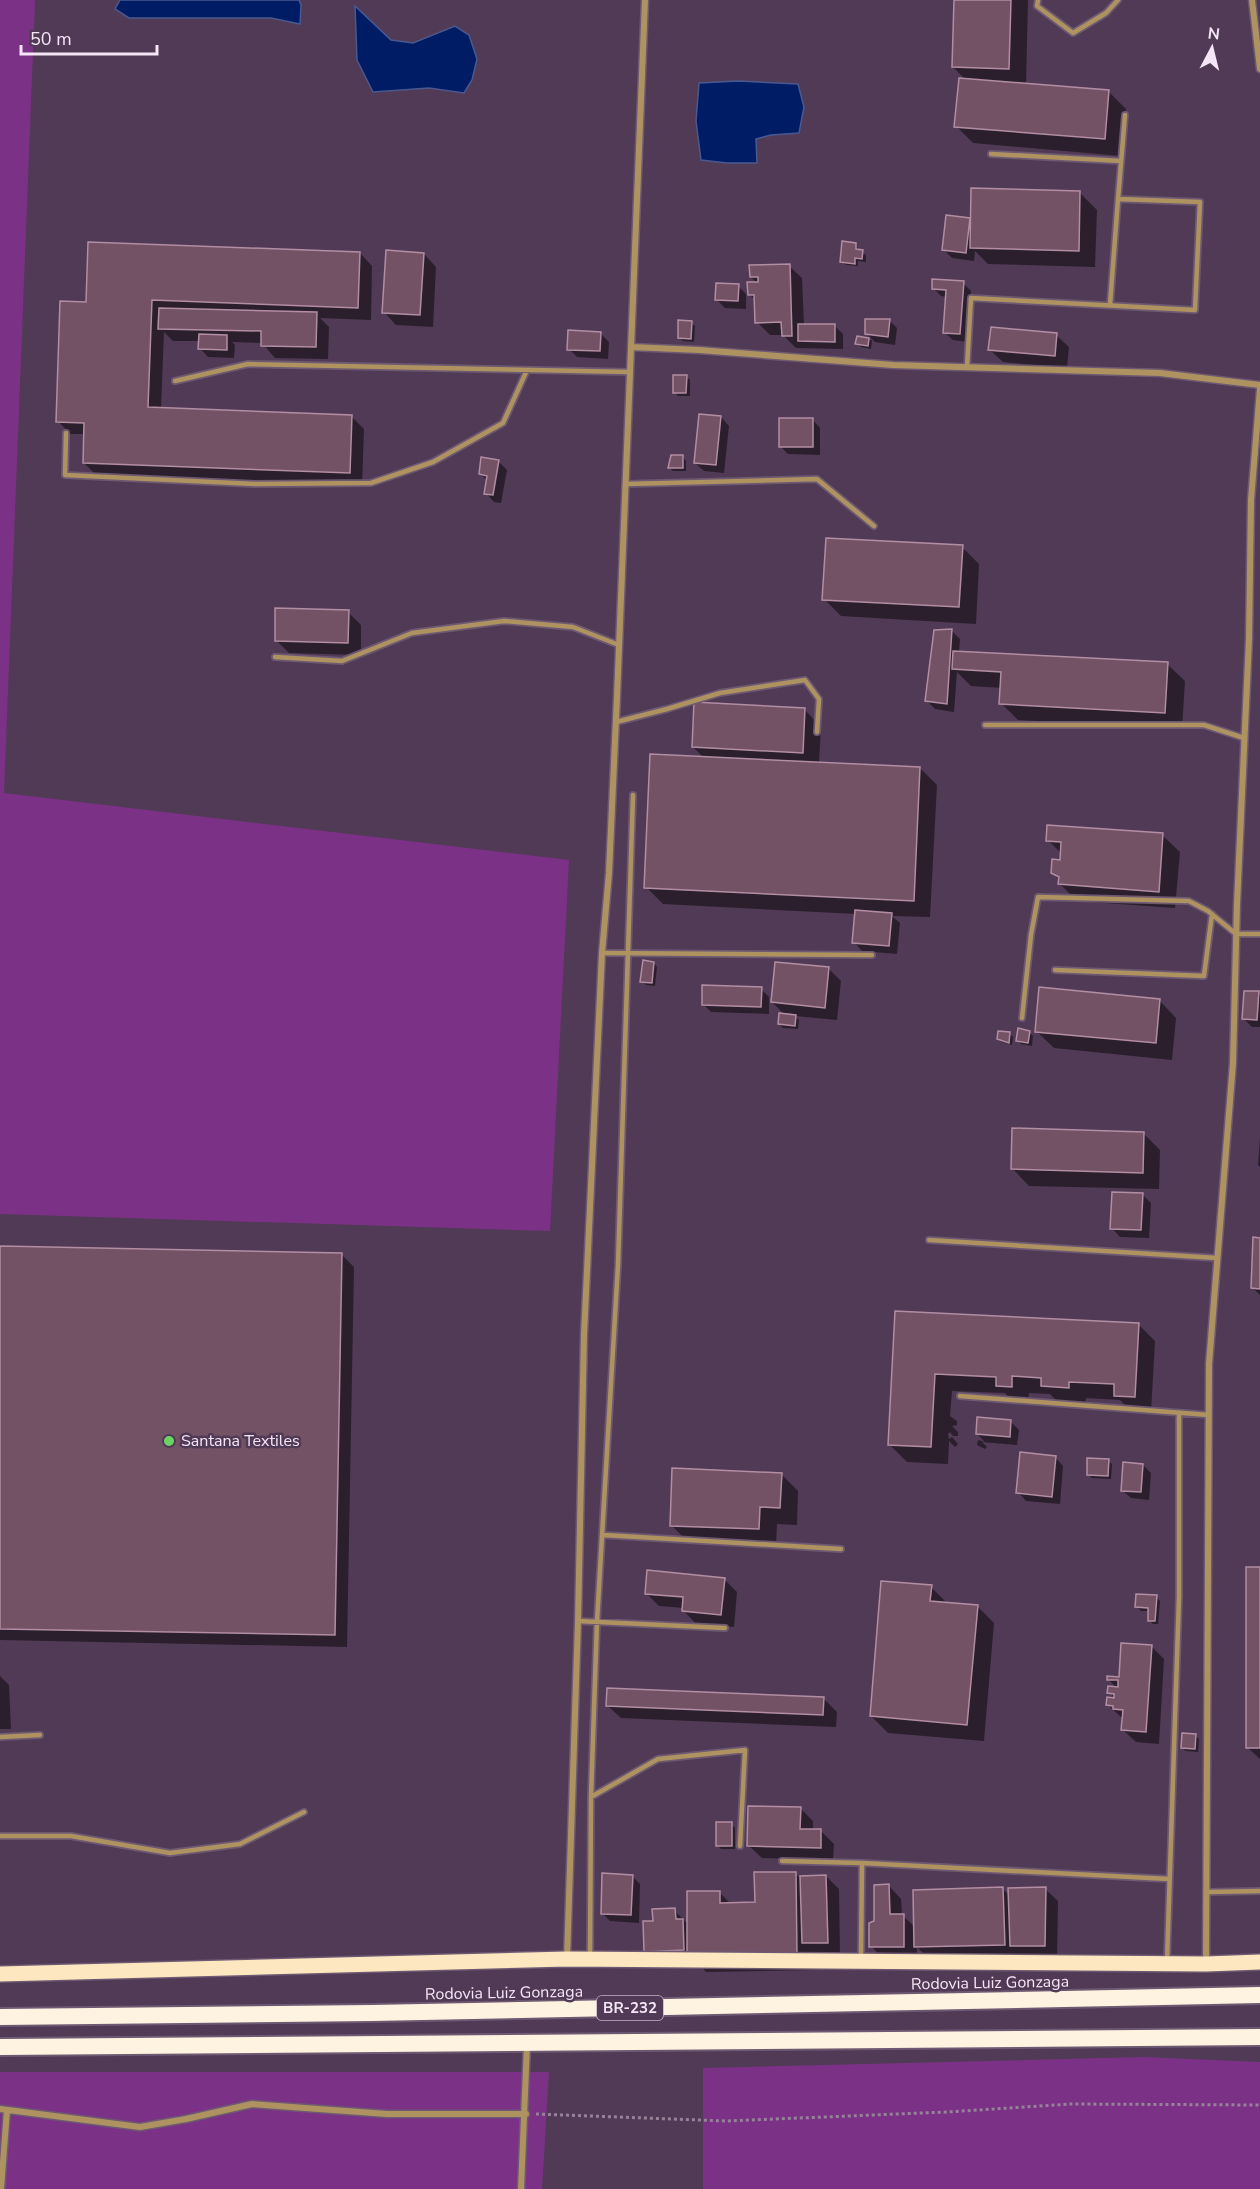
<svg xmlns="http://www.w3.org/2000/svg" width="1260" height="2189" viewBox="0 0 1260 2189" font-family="'Nunito Sans',sans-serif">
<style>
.green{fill:#7b3286}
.water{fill:#001c65;stroke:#495990;stroke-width:1.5}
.shadow{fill:#0007}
.building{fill:#735266;stroke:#b28da3;stroke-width:1.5}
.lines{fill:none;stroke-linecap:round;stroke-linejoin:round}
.service-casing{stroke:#6e5972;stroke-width:8}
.minor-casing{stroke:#6e5972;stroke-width:9}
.primary-casing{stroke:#6e5972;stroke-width:18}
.trunk-casing{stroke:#6e5972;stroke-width:20}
.path{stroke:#968399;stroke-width:3;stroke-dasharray:3 3;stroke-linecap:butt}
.service{stroke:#ae9361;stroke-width:4.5}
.minor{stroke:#ae9361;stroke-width:6}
.primary{stroke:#fce7c0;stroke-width:15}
.trunk{stroke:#fef3e0;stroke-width:16}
.poi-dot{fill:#6ad363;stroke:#513a55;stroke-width:2}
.labels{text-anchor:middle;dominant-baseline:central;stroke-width:5;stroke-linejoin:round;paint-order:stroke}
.shield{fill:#513a55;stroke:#c3b2c6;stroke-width:1.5}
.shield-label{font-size:15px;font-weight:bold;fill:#f4e6f6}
.poi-label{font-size:16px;fill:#f4e6f6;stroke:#513a55;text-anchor:start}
.street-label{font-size:16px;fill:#f4e6f6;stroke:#513a55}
</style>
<rect width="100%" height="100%" fill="#513a55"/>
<path class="green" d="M0 0H35L4 793 569 860 550 1231 0 1214Z
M1144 2057 1260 2062V2189H703V2068Z
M0 2072H549L542 2189H0Z"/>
<path class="water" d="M120 0H299L301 5 300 24 271 18H129L115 9Z
M355 6 391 40 413 43 455 26 469 35 477 59 472 80 464 93 429 88 373 92 357 60Z
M738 81 798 84 804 107 799 133 771 135 756 139 757 163H727L701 160 696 121 699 83Z"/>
<path class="shadow" d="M955 0H1028L1026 85 1109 92 1126 109 1122 156 973 143 956 126 966 80 953 67Z
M1080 193 1097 210 1095 267 988 264 975 251 974 261 952 258 944 250 969 219 972 222Z
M856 244 859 251 866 255V262L858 261V266L846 265 842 262Z
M360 253 372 266 371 320 320 318 329 327 328 359 275 358 262 343 232 342 235 345 234 358 208 357 200 348V341H173L164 332 161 409 351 416 364 429 362 485 97 476 84 463 85 434H70L58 421 88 303Z
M424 254 436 267 433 327 396 325 384 312Z
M789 266 802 278 804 325 835 326 843 334V349L796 348 783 335H770L757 322 756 301 749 294 758 284 751 277Z
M963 283 971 291 968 342 953 340 944 332 947 297 941 296 933 288Z
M738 286 746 294V309L725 308 717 300Z
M889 320 897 328 895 345 875 342 867 334Z
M691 323 695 326 694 342 683 341 679 337Z
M601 334 609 342 608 359 577 357 569 349Z
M1056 335 1069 347 1067 368 1003 362 990 350Z
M858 338 872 340 871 349 861 347 857 343Z
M686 376 690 380V396H678L674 392Z
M721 417 729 426 724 473 704 471 695 463Z
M812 419 820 428V455L788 454 780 446Z
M683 457 686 461V471H673L670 468Z
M498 461 507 470 501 503 494 502 486 493 488 481 480 474Z
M962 547 979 564 976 624 841 616 824 599Z
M348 612 361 625V655L289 653 276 640Z
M952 631 960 639 959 652 1167 664 1185 681 1182 729 1018 720 1001 703 1002 688 971 686 957 672 954 712 935 709 927 701Z
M804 709 821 727 819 763 920 768 937 785 930 917 892 916 900 923 897 954 862 951 854 942 856 914 663 904 646 887 704 758 693 747Z
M1162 835 1180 852 1175 908 1077 901 1060 884V880L1053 873 1061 861 1062 854 1048 840Z
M654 963 657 967 655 986 646 985 642 981Z
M829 969 841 981 837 1020 795 1016 799 1020 798 1029 783 1028 779 1024 786 1016 772 1002Z
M761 989 769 997V1014L711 1012 703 1004Z
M1258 993 1260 995V1027H1252L1244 1019Z
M1159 1000 1176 1018 1172 1060 1054 1048 1036 1031Z
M1029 1032 1033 1036 1032 1046 1021 1044 1017 1040Z
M1009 1033 1013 1037 1012 1045 1002 1042 998 1039Z
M1143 1133 1160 1150 1159 1189 1029 1186 1012 1168Z
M1260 1138V1167L1258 1165Z
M1143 1195 1151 1203 1149 1238 1120 1237 1112 1228Z
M1260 1239V1295L1253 1288Z
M0 1248 341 1254 354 1267 347 1647 0 1640Z
M896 1312 1138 1324 1155 1341 1151 1413 1132 1412 1120 1400 1086 1398 1085 1404 1059 1403 1050 1394 1029 1393 1028 1403H1014L1005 1393 952 1391 950 1416 957 1421V1425L952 1426 958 1432V1436H953L950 1432 948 1434 949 1439 952 1437 958 1444 955 1447 949 1441 948 1464 907 1462 890 1445Z
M1011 1422 1019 1430 1017 1445 982 1442 987 1447 985 1449 977 1445 978 1440 985 1442 977 1434Z
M1055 1457 1063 1466 1060 1504 1026 1501 1018 1492Z
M1108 1461 1112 1464 1111 1479 1092 1478 1088 1474Z
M1143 1465 1151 1473 1149 1500 1131 1498 1122 1490Z
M781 1474 798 1491 797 1525 777 1524 776 1546 688 1542 671 1525Z
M1260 1569V1759L1247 1747Z
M724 1579 737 1592 734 1627 696 1624 684 1611V1608L659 1606 646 1593Z
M931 1587 948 1604 977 1606 994 1623 984 1741 888 1733 871 1716Z
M1156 1597 1160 1601 1158 1624H1153L1149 1620 1150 1611H1141L1137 1607Z
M1151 1646 1164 1659 1159 1744 1136 1742 1123 1730 1124 1718 1121 1717 1108 1705 1116 1699 1109 1692 1118 1689 1108 1679 1120 1678Z
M0 1676 9 1685 11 1729H0Z
M824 1699 837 1712 836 1727 621 1718 608 1706Z
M1196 1736 1199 1739 1198 1752 1186 1751 1182 1748Z
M800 1808 813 1821V1831H821L834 1844 833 1860 762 1858 749 1846Z
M731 1824 735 1828V1849H721L717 1845Z
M795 1873 802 1880 826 1876 839 1889 840 1955H816L813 1952V1970L706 1972 697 1962 659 1964 646 1951 655 1922 674 1910 688 1924 719 1892 731 1904H756Z
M632 1876 640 1884 639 1923 610 1921 602 1913Z
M889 1886 901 1899 902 1915 915 1927 1003 1889 1009 1895 1045 1889 1058 1901 1057 1958 933 1963 917 1947V1959H883L871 1946 876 1923Z"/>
<path class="building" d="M954 0H1011L1009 69 952 67Z
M959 78 1109 90 1105 139 954 127Z
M971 188 1080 191 1079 251 970 248Z
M946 215 970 218 966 253 942 250Z
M842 241 856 243V249L863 250 862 259 855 258V264L840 262Z
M88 242 360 252 358 308 152 300 148 407 352 415 350 473 83 463 84 423 56 422 60 301 86 302Z
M386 250 424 253 420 315 382 313Z
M790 264 792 336H782L781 322 755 323 754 295H748L747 282H758V277H750L749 265Z
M932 279 964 281 960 334 943 333 946 290 932 289Z
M716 283 739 284 738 301 715 300Z
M159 308 317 312 316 347 261 346V331L158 329Z
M865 319H890L888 337 865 334Z
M678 320 692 321 691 339 678 338Z
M798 324H835V342L798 341Z
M991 327 1057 333 1055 356 988 350Z
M568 330 601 332 600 351 567 350Z
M199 334 227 335V350L198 349Z
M857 336 869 338 868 346 855 344Z
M673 375H687L686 393H673Z
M699 414 721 416 716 465 694 463Z
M779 418H813V447H779Z
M671 455H683V468H668Z
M481 457 499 460 493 495 484 494 487 476 479 474Z
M826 538 963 545 959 607 822 600Z
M275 608 349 610 348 643 275 641Z
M952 629 947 704 925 701 934 630Z
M953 651 1168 662 1165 713 999 704 1001 672 952 669Z
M694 702 805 708 803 753 692 747Z
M650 754 920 767 914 901 644 888Z
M1047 825 1163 833 1159 892 1058 884 1059 877 1051 873 1052 859 1060 860 1061 842 1046 841Z
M855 910 892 913 889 946 852 943Z
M643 960 654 962 652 983 640 982Z
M775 962 829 967 825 1008 771 1002Z
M702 985 762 987 761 1007 702 1005Z
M1039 987 1160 999 1156 1043 1035 1032Z
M1244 991H1259L1257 1020 1242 1019Z
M779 1013 796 1015 795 1026 778 1024Z
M1018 1028 1030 1031 1028 1043 1016 1041Z
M998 1031 1010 1032 1009 1043 997 1039Z
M1012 1128 1144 1132 1143 1173 1011 1169Z
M1112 1192 1143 1193 1141 1230 1110 1229Z
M1253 1237 1260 1238V1289L1251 1288Z
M0 1246 342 1253 335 1635 0 1629Z
M895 1311 1139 1323 1135 1397 1114 1396V1384L1069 1382V1388L1041 1386V1378L1012 1376V1387L996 1386V1377L935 1374 931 1447 888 1445Z
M977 1417 1011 1420 1010 1437 976 1434Z
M1020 1452 1056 1456 1052 1497 1016 1493Z
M1087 1458 1109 1459 1108 1476 1087 1475Z
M1123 1462 1143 1464 1141 1492 1121 1491Z
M672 1468 782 1473 780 1508 760 1507 759 1529 670 1526Z
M1246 1567H1260V1748H1246Z
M647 1570 725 1578 721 1615 682 1611 683 1597 645 1594Z
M881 1581 932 1585 930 1601 978 1605 967 1725 870 1716Z
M1136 1594 1157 1595 1155 1621H1148V1608L1135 1607Z
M1121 1643 1152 1645 1146 1732 1121 1730 1123 1710 1113 1709V1706L1106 1705 1107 1697 1114 1698V1694L1107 1693 1108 1686 1118 1687V1680H1107V1676L1119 1677Z
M607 1688 824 1697 823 1715 606 1706Z
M1182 1733 1196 1734 1195 1749 1181 1748Z
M748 1806 801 1807 800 1829H821V1848L747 1846Z
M716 1822H732V1846H716Z
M754 1872H796L797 1954 687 1955V1891H720V1903L755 1902Z
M602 1873 633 1875 631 1915 601 1914Z
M826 1875 828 1943H802L800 1876Z
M889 1884 890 1914H904V1947H869V1923L874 1921V1885Z
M1003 1887 1005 1945 914 1947 913 1890Z
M1046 1887 1045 1946H1010L1008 1888Z
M675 1908 676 1919H683L684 1950 644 1952 643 1921H653L652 1909Z"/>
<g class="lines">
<defs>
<path id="service" d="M1038 0 1037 6 1073 33 1106 13 1118 0
M991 154 1121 161
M1118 199 1125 115
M967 367 971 298 1195 310 1200 202 1118 199 1110 305
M175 381 248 364 630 372
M66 433 65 475 255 484 371 483 433 462 503 423 527 370
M626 484 817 479 874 526
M275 657 342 661 412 633 504 621 573 627 619 645
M616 722 667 709 720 693 805 680 819 699 817 732
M985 725H1204L1244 738
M602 953 872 955
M1055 970 1204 976 1212 914
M1022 1018 1031 935 1038 897 1189 901 1208 911 1236 934H1260
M929 1240 1217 1258
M960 1396 1209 1415
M604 1535 841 1549
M578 1621 725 1628
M0 1737 40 1735
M591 1797 658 1759 745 1750 740 1846
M0 1836H71L170 1853 240 1844 304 1812
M782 1861 862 1863 861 1958
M862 1863 1169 1879
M1207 1892 1260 1891
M590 1956 591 1797 597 1621 618 1265 633 795
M1167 1961 1179 1597V1413"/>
<path id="minor" d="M1252 0 1260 69
M631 347 699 350 893 365 1160 373 1260 385
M567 1959 578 1621 584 1335 602 953 609 873 617 697 645 0
M1206 1964 1209 1364 1233 1063 1237 904 1249 639 1251 500 1260 389
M0 2109 140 2127 186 2119 252 2104 387 2114H526
M1 2189 7 2110
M521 2189 527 2045"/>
<path id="primary" d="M0 1974 567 1959 1206 1964 1260 1962"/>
<path id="trunk" d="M0 2017 372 2013 1260 1995
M0 2047 1260 2037"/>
</defs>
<use href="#service" class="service-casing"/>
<use href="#minor" class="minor-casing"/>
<use href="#primary" class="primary-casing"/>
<use href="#trunk" class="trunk-casing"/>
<path class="path" d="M536 2114 726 2121 947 2112 1071 2104 1260 2105"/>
<use href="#service" class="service"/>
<use href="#minor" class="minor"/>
<use href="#primary" class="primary"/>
<use href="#trunk" class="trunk"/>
</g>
<circle class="poi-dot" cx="169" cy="1441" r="6"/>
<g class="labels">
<rect class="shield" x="597" y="1996" width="66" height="24" rx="4.5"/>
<g class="shield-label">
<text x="630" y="2008">BR-232</text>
</g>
<g class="poi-label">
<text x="181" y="1441">Santana Textiles</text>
</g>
<g class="street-label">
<text transform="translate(990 1983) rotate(-1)">Rodovia Luiz Gonzaga</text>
<text transform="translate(504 1993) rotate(-1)">Rodovia Luiz Gonzaga</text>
</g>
</g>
<g transform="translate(1212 48) rotate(7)" stroke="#513a55" stroke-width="4.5" paint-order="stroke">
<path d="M0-4.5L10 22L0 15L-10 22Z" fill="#f4e6f6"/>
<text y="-9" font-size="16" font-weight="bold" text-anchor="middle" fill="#f4e6f6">N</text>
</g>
<path d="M21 45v9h136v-9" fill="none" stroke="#f4e6f6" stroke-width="3"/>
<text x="30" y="45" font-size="18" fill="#f4e6f6" stroke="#513a55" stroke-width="4.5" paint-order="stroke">50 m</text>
</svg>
